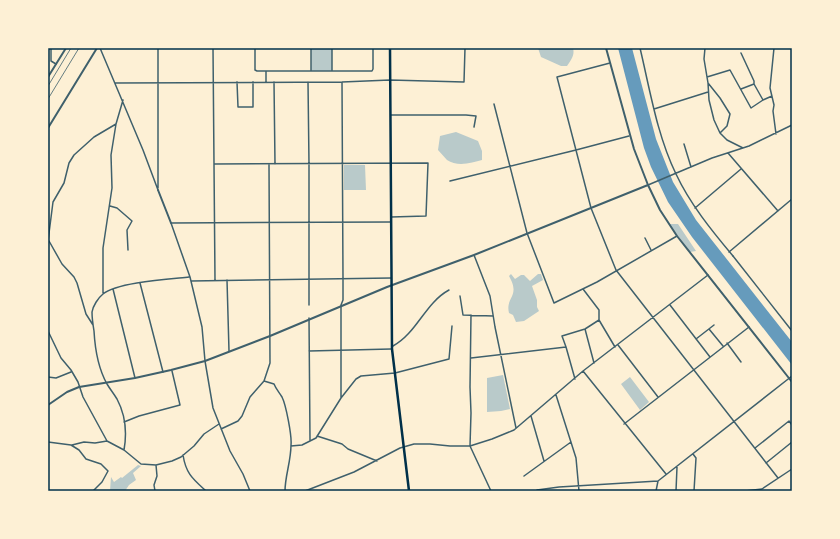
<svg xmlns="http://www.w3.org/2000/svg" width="840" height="539" viewBox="0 0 840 539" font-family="'Fira Sans',sans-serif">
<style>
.green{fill:#b9caca}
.water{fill:#669bbc}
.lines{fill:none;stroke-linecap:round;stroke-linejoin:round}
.pedestrian{stroke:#3f606c;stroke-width:1.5}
.minor{stroke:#3f606c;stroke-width:1.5}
.tertiary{stroke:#3f606c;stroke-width:2}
.primary{stroke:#003049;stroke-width:2.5}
.rail{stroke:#657d81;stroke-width:1}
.neatline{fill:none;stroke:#003049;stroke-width:1.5}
</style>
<rect width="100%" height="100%" fill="#fdf0d5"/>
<path class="green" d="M311 48H332V71H311Z
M538 48H573C575 55 571 60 567 66H561L541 57Z
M456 132 478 141 482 151V160C472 163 457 167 447 160 444 157 441 153 438 150L440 136Z
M344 165H365L366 190H344Z
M669 224H678L696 251 690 252Z
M511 274 515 279 521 275H524L530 281 538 274H541L543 280 532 286 537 300V307L539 311 524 321 516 322 513 315 509 313C505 297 521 297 509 276Z
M503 375 510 409 501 411 487 412V378Z
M630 377 649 402 640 410 621 384Z
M138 465 141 466 133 473 136 480 129 485 125 491H110L111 477 114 482 121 477 122 478Z"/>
<path class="water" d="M618 48H632L656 139 673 182 696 220 792 342V365L692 237 668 202 651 167 644 148Z"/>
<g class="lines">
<path class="pedestrian" d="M733 256 792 331"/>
<path class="minor" d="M51 48V61L56 64
M100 48 143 150 158 190
M158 48V188
M213 48 215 280
M255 48V70L257 71H311
M311 48V71H372L373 69V48
M332 48V71
M640 48C650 90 657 135 676 174 690 204 712 231 733 256
M705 48 704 59 708 83 709 100 714 120 720 133 727 140 743 148
M774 48 770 88 774 105 773 111 776 134
M741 53 754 81V84L763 100
M610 63 557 77 591 208 616 270 778 478
M266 71V82
M707 77 730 70 751 108 763 100 772 96
M237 82 238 107H253V82
M274 82 275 164
M308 82 309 164V305
M115 83 342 82 390 80 464 82 465 48
M708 83 720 98 730 114 727 126 720 133
M741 89 754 84
M494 104 527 233 554 303 597 282 677 236
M654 109 708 92
M391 115H466L476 116 474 127
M684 144 691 167
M728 153 778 211
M214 164 428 163 426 216 391 217
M450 181 576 150 629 136
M648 185 712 158 749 146 792 125
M110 206 117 208 132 221 127 230 128 250
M695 208 741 169
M645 238 651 250
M48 241 53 202 64 183 69 163 74 155 94 137 116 124
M49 241 62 264 74 277 77 283 86 314 93 325
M729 252 792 199
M474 255 490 296 495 327 516 428
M227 280 229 351
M191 281 391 278
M140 283 163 372
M113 289 135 378
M583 289 599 310V320L615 347
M103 293V248L112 188 111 155 116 124 123 100
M460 296 463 315 493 316
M670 305 710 357
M471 315 470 387 471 413 470 446 491 491
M309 318 310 440
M585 329 594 363
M709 329 723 346
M48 331 61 358 71 370 78 382 83 397 107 441 124 450 141 464 156 465 172 461 181 457 194 446 204 434 219 424
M696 339 714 325
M727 343 741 362
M618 345 658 397
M393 346C417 333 425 303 449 290
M566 347 562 336 585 329 599 320
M309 351 391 349
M471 358 566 347 575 379
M583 371 666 474
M395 373 449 359 452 326
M48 377 56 378 71 372
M264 381 274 384C276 389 279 392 282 397 286 405 292 436 291 445 291 461 285 476 285 491
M556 395 576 458 579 491
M341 398V305L343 300V279L342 82
M531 416 544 461
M124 422 139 416 180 405 172 371
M624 424 749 327
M221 429 238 421 242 416 250 397 264 381 270 363 269 165
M317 436 342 444 348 449 377 461
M48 442 71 445 79 450 86 459 101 464 108 471 102 482 93 491
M72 445 84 442 95 443 107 441
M291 446 302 445 316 438 341 398 356 379 361 376 395 373
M755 448 789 421 792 425
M124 450C127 433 125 414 117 399 114 394 110 389 107 384 98 368 95 349 94 331 93 325 92 318 92 312 93 306 98 298 103 294 117 282 170 279 189 277
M693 454 696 458 694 491
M183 455C186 474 193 479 206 491
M766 463 792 442
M524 476 571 442
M155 491 154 485 157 476 156 465
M250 491 243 474 230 451 213 408 205 361 202 327 190 277 171 223 390 222
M305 491 354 472 400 448 414 444H430L450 446H470L492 439 514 430 583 371 708 275
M537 491V490L559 487 658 481 792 376
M656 491 658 481
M676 491 677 467
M745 491 762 489 792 469"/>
<path class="tertiary" d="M606 48 634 149 648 185 660 210 677 236 792 382
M48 77 66 48
M48 128 97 48
M158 190 171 223
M48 405 67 392 79 387 135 378 171 370 205 361 270 336 387 287 474 255 648 185"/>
<path class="primary" d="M390 48 392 349 409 491"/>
<path class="rail" d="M48 86 71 48
M48 99 79 48"/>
</g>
<rect width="840" height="539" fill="none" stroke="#fdf0d5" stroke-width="98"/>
<rect x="49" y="49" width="742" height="441" class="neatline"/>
</svg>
